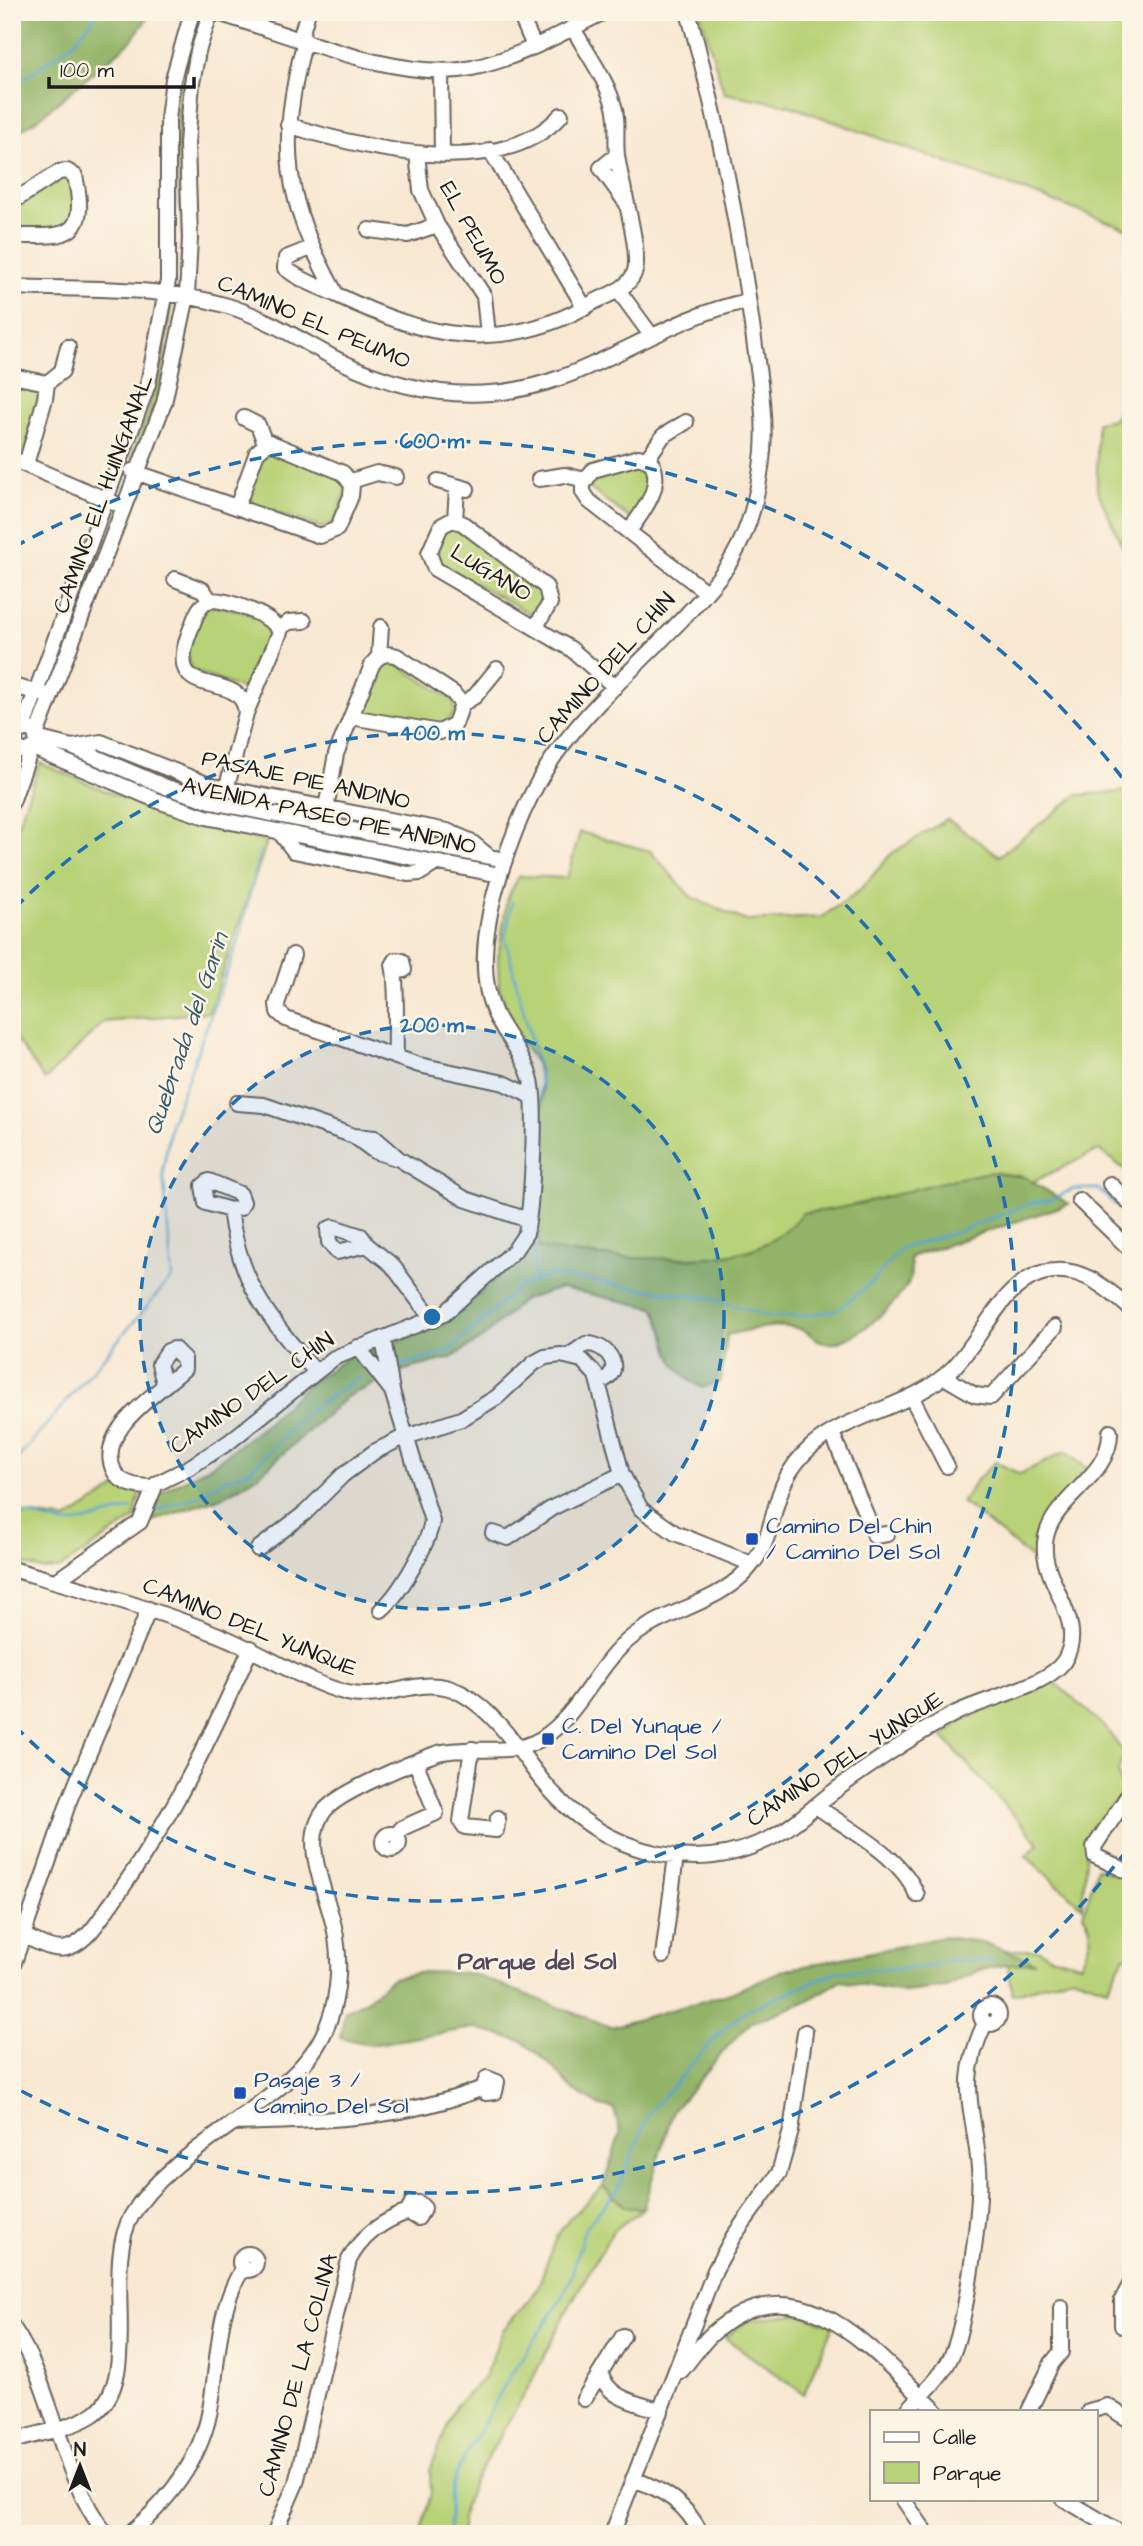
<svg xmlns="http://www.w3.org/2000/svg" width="1143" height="2546" viewBox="0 0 1143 2546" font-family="'Architects Daughter',sans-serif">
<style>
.green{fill:#b8d277;stroke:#6a774a;stroke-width:2}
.forest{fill:#92b468;stroke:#576842;stroke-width:2}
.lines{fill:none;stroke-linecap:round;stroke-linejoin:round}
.stream{stroke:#57a7d1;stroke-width:2.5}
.minor-casing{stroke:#69635c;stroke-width:18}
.minor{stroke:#fff;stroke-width:14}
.ring{fill:none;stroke:#1f6fb2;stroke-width:3.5;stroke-dasharray:12 9}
.transit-dot{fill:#1a4fb4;stroke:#fcf5e5;stroke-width:2.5}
.labels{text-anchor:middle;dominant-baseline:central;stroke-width:5;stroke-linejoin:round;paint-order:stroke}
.street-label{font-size:23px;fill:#1c1c1c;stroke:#fcf5e5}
.transit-label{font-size:23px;fill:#164399;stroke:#fcf5e5;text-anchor:start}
.water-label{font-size:24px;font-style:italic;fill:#375b6d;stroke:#fcf5e5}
.neighbourhood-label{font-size:24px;font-weight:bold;fill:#54475d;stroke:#fcf5e5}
.centre{fill:#1f6fb2;stroke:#fcf5e5;stroke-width:3.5}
.ring-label{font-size:21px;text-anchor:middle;font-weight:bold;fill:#1f6fb2;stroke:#fcf5e5;stroke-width:5;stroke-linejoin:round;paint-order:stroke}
</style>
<rect width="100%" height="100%" fill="#fcf5e5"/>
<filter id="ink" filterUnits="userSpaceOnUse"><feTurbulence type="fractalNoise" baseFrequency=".0143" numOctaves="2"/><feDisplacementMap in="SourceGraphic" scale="14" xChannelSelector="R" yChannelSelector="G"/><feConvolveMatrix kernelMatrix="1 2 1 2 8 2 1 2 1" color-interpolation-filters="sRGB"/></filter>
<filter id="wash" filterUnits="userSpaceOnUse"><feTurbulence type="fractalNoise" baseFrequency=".00686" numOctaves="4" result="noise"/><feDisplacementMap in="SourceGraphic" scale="28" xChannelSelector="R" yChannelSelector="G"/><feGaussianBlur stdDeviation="1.57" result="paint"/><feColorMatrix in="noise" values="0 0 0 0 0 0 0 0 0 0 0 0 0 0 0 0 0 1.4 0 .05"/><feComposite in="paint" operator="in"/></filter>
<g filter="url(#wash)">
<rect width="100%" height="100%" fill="#f8e8d2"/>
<path class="green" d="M700 12H1131V230L788 105 724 93Z
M198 17 201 20C195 41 188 62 185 83 176 146 184 211 183 274H180L183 231 176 174 178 90Z
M63 176C79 187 75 215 65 230L12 232V210Z
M171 306 159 396 135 462 131 457 149 410Z
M1131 375V565L1097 490V422L1115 419Z
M12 382 43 386 23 459 12 456Z
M270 448 341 478 347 489 335 522 321 528 250 504C247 489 258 457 270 448Z
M639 461 649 466 645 475 650 481 645 498 632 520 588 487 593 477Z
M113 511 117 513 51 684 47 680Z
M454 524 546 595 535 616 439 564 432 552 443 529Z
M206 606C227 605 261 614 274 630L247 691 191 670 187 649Z
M381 661 394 662 454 701 455 712 444 726 362 712 360 710Z
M97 746 168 777 214 792 447 837 467 846 199 794 88 748Z
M40 763 170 818 267 842 209 1012 104 1022 45 1080 12 1034V840Z
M126 780 490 862 491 865 191 807Z
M1131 791V1174L1099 1150 1024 1186 843 1290 541 1254 535 1222 540 1185 542 1089 536 1063 513 1029 499 987 498 958 507 899 519 876 567 878 580 832 650 851 691 897 746 921 822 917 860 890 891 854 947 819 999 856 1077 795Z
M1065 1452 1088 1469 1060 1499 1035 1537 1036 1562 962 1502 977 1480 995 1462 1020 1474Z
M119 1486 140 1493 134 1519 59 1569 43 1570 12 1561V1512L66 1520Z
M1054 1682 1104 1726 1124 1753 1118 1772 1122 1792 1087 1846 1082 1907 1026 1856 1039 1843 943 1737 960 1721Z
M1097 1868 1131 1881V1955L1124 1957 1107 1988 1072 1976 1013 1994 1005 1950H1040L1049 1956 1081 1964C1089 1946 1097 1931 1083 1915Z
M603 2186 625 2207 643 2209 613 2231 571 2303 529 2386 471 2486 461 2519V2534H420L431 2493 430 2470 455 2406 484 2378 503 2330 537 2290 556 2237 570 2218Z
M800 2314 833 2325 804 2394 725 2338 746 2321Z"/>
<path class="forest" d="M12 12H152L130 42 38 119 12 136Z
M991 1172 1024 1177 1069 1204 910 1257C910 1263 912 1273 910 1279 902 1301 851 1347 826 1343 818 1342 810 1333 802 1330 781 1322 748 1330 727 1335L721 1381 702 1388C660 1365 674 1343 654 1308L561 1288 523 1300 483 1338 451 1358 405 1370 348 1396 259 1475 225 1496 152 1521 156 1495 214 1464 261 1428 312 1381 349 1357 442 1325 534 1246C582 1259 717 1266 760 1246 778 1238 791 1227 802 1213 867 1208 927 1181 991 1172Z
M943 1937 982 1942 1035 1962 999 1966 978 1971 946 1987 904 1992 841 1981 805 2002 750 2023 730 2044 673 2111 643 2209 625 2207 603 2186 620 2133 614 2109 601 2106 571 2088 552 2066 522 2041 473 2028 370 2045 340 2037 345 2011 367 2000 392 1978 424 1972 470 1973 611 2027 731 1993 781 1971Z"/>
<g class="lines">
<path class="stream" d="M12 87 73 43 99 12
M512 902 505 938 540 1075V1121
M534 1225 535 1281
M402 1365 448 1352 520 1286 550 1275 713 1299 771 1317 805 1316 839 1309 874 1280 901 1248 954 1233 1032 1203 1051 1200 1073 1189H1098L1131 1218
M12 1465 172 1277 163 1170 171 1123 240 936 260 851
M155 1511 200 1495 220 1482 251 1470 308 1411 359 1377
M12 1515C35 1512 41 1520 61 1523 83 1526 110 1513 132 1509
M449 2534 450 2496 455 2475 508 2379 560 2301 570 2280 585 2228 618 2189 649 2113 722 2030 746 2011 838 1971 920 1968 951 1960 994 1961"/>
</g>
</g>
<g filter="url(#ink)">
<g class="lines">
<defs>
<path id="minor" d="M215 12C286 33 401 83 472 68 519 58 562 33 604 12
M519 12 534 46
M300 39 308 12
M305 40C277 146 284 199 336 294
M441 72 442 155
M288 125C361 148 501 183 561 115
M490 150 585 308
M417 154 421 190 437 225 484 296 488 335
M617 155 601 168 624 200
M12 202 59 172 67 171 75 176C90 242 63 236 12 236
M369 230 408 235 437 225
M311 248 286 258 285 268C301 281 318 286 337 295 427 338 502 356 594 302 609 294 629 289 635 271 641 249 620 182 617 155 615 139 619 119 613 103 605 77 586 52 573 28
M12 287C83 290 160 285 228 306 267 318 302 341 338 360 386 384 437 397 491 393 585 387 657 319 748 301
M618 290 651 335
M12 376 47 383 45 399 26 464
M47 383 62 371 68 347
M244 418 258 425 265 443
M12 459 114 503
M647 459 663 436 686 422
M132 471 320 536 337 529 351 496 352 485 343 473 269 442 257 452 237 507
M539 479 565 475 585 480
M351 481 377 473 396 477
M438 481 467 489
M455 520 457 488
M629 531C642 513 665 485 651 462L639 457 593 470 583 484V492L589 501 706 592
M175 579 203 590 210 600
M279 629 289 622 304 621
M539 629 538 623 550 603 546 587 462 523 452 520 441 526 429 553 435 569 571 649 615 687
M379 656 381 627
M12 686 44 694
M462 704 475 696 497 669
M15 740a11 11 0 1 1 22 0a11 11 0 1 1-22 0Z
M22 730 148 384 168 281V119L173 79 192 12
M36 735 164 403 187 296 190 238 187 144 192 83 198 51 211 12
M36 738 72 747 166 787 221 804 505 860
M72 747 101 742 212 786 447 831 470 841 487 855
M33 748 161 802 206 817 500 875
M226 790 246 713 280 632C275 616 226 599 210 600 197 606 195 619 190 631 160 708 242 665 246 713
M12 802 31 749
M326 808 336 754 372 665C378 655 386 652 397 656L453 693 462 704 455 724 440 732 351 717
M279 831 294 851 408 874 420 873 436 863
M293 955 277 1004 278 1012 286 1019 419 1065 504 1083 533 1097
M396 1057C395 1033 398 984 393 965L396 960 402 961 404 970 396 972
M237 1103 264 1105 354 1136 375 1138 398 1158
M354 1136 374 1151 399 1159 465 1199 528 1220
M209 1181 240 1194 243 1202 240 1208 230 1210 206 1203 203 1186Z
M1110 1184 1131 1204
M1079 1200 1131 1250
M230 1210C239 1281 269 1321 316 1372
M333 1227 361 1236 367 1245 337 1252 329 1242 328 1229Z
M367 1245 392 1265 433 1320
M358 1347 392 1391
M570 1355 586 1344C609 1343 627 1373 599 1382
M944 1377 975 1395 991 1397 1055 1327
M912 1398 947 1466
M832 1433 875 1536 887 1534
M152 1487C139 1487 121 1485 114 1471 94 1431 161 1391 184 1369V1359L174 1349 168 1351 159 1364 164 1384
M493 1533 508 1538 552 1508 622 1474
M258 1549 305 1513 343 1475 374 1452 400 1439 461 1419 497 1397 534 1363 545 1357 561 1355 582 1360 596 1375 622 1474 641 1509 675 1533 752 1564
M12 1569C82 1589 153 1608 221 1636 261 1652 305 1682 347 1693 386 1703 423 1672 461 1693 490 1709 512 1739 531 1766 563 1811 605 1843 660 1854 694 1860 729 1857 760 1843 790 1831 811 1808 837 1789 874 1762 914 1735 954 1714 982 1699 1048 1686 1064 1661 1089 1621 1041 1583 1045 1543 1049 1498 1111 1479 1110 1432
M56 1581 140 1522 156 1484 190 1467 229 1442 334 1358 444 1314 514 1251 526 1233C532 1205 537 1107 531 1080 525 1057 507 1037 496 1016 478 979 485 929 495 892 509 841 529 789 561 747 608 685 672 637 720 576 747 542 759 494 763 451 766 412 758 371 753 332 738 224 718 117 688 12
M381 1610C400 1594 428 1545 432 1521L392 1391 383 1338
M472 1749 461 1821 465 1827 496 1830 498 1818
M1131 1791 1094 1847 1095 1856 1131 1873
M816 1806C849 1830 902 1856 917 1895
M383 1842a8 8 0 1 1 16 0a8 8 0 1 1-16 0Z
M396 1835 402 1828 436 1813 416 1763
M24 1936C38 1942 55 1953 70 1947 89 1940 101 1917 113 1901 170 1822 211 1737 251 1648
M663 1956 676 1856
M12 1968 69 1801 149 1609
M981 2015a9 9 0 1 1 18 0a9 9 0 1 1-18 0Z
M232 2123C319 2121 401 2120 483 2088L487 2078 497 2082 495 2092 486 2093 483 2088
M240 2262a8 8 0 1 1 16 0a8 8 0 1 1-16 0Z
M12 2326C56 2391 58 2472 106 2534
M1122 2326V2300L1131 2283
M681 2371C691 2359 700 2345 712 2334 800 2255 876 2355 936 2411
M601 2372C606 2399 638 2403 661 2411
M584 2399 623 2336
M907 2411C922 2394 941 2378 951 2357 966 2326 982 2204 979 2168 974 2106 956 2085 985 2023
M1029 2411 1052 2363 1061 2352V2307
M1089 2411 1107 2406 1131 2421
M12 2441C38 2433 70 2429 92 2415 145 2381 100 2269 132 2215 173 2145 288 2106 323 2035 338 2005 341 1969 336 1937 331 1899 297 1843 325 1810 341 1791 413 1762 438 1753 473 1744 509 1758 541 1739 580 1715 596 1665 632 1637 669 1608 724 1603 753 1563 781 1526 767 1486 811 1447 853 1411 913 1408 953 1368 982 1339 1001 1285 1042 1273 1079 1263 1105 1287 1131 1309
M633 2479C664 2490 686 2503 701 2534
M903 2499 927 2534
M1064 2499 1123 2534
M129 2534C170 2500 203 2457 211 2404 219 2357 217 2309 243 2268
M274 2534 296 2483 349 2260C362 2235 382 2221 408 2212L412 2203H419L424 2208 418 2218 408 2212
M612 2534 715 2270 733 2237 779 2173 791 2131 805 2032"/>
</defs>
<use href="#minor" class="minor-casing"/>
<use href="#minor" class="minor"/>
</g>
</g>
<circle cx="432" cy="1317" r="292" fill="#1f6fb2" fill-opacity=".12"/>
<g class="ring">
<circle cx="432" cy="1317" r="292"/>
<path d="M15 908A584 584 0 1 1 15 1726"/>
<path d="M1127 1850A876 876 0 0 1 14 2087M14 547A876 876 0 0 1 1127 784"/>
</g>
<g class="transit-dot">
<rect x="745" y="1532" width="14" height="14" rx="3.5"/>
<rect x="541" y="1732" width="14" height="14" rx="3.5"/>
<rect x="233" y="2086" width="14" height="14" rx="3.5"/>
</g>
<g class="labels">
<g class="street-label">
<text transform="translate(473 233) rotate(61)">EL PEUMO</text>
<text transform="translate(314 322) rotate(23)">CAMINO EL PEUMO</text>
<text transform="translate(103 494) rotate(-70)">CAMINO EL HUINGANAL</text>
<text transform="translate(491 573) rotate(31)">LUGANO</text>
<text transform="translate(606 668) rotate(-48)">CAMINO DEL CHIN</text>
<text transform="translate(306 780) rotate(12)">PASAJE PIE ANDINO</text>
<text transform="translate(329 816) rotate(12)">AVENIDA PASEO PIE ANDINO</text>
<text transform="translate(252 1393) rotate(-35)">CAMINO DEL CHIN</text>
<text transform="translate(250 1627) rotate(22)">CAMINO DEL YUNQUE</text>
<text transform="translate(845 1759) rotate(-33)">CAMINO DEL YUNQUE</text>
<text transform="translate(298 2375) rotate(-75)">CAMINO DE LA COLINA</text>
</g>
<g class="transit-label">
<text x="766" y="1526">Camino Del Chin<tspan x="766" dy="26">/ Camino Del Sol</tspan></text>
<text x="562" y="1726">C. Del Yunque /<tspan x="562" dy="26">Camino Del Sol</tspan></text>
<text x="254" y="2080">Pasaje 3 /<tspan x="254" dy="26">Camino Del Sol</tspan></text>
</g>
<g class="water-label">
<text transform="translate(187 1034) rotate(-71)">Quebrada del Garin</text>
</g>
<g class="neighbourhood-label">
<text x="537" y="1962">Parque del Sol</text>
</g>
</g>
<circle cx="432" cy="1317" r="10" class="centre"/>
<g class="ring-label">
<text x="432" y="448">600 m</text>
<text x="432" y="740">400 m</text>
<text x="432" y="1032">200 m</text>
</g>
<rect width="1143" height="2546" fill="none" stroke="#fcf5e5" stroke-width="42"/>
<rect x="870" y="2410" width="228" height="91" fill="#fcf5e5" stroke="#a29e95" stroke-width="2"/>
<rect x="884" y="2432" width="35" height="10" fill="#ffffff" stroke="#a29e95" stroke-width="2"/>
<text x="933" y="2444" font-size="21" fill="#1c1c1c">Calle</text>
<rect x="884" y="2462" width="35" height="21" fill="#b8d277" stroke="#a29e95" stroke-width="2"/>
<text x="933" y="2480" font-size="21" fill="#1c1c1c">Parque</text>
<g transform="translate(80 2466)" stroke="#fcf5e5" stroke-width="5" paint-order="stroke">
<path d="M0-5L12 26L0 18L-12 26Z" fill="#1c1c1c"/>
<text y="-10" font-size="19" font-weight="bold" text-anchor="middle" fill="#1c1c1c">N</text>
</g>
<path d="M49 77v10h145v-10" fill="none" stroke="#1c1c1c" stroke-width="3.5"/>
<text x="60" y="77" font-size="21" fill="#1c1c1c" stroke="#fcf5e5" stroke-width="5" paint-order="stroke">100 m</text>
</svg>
